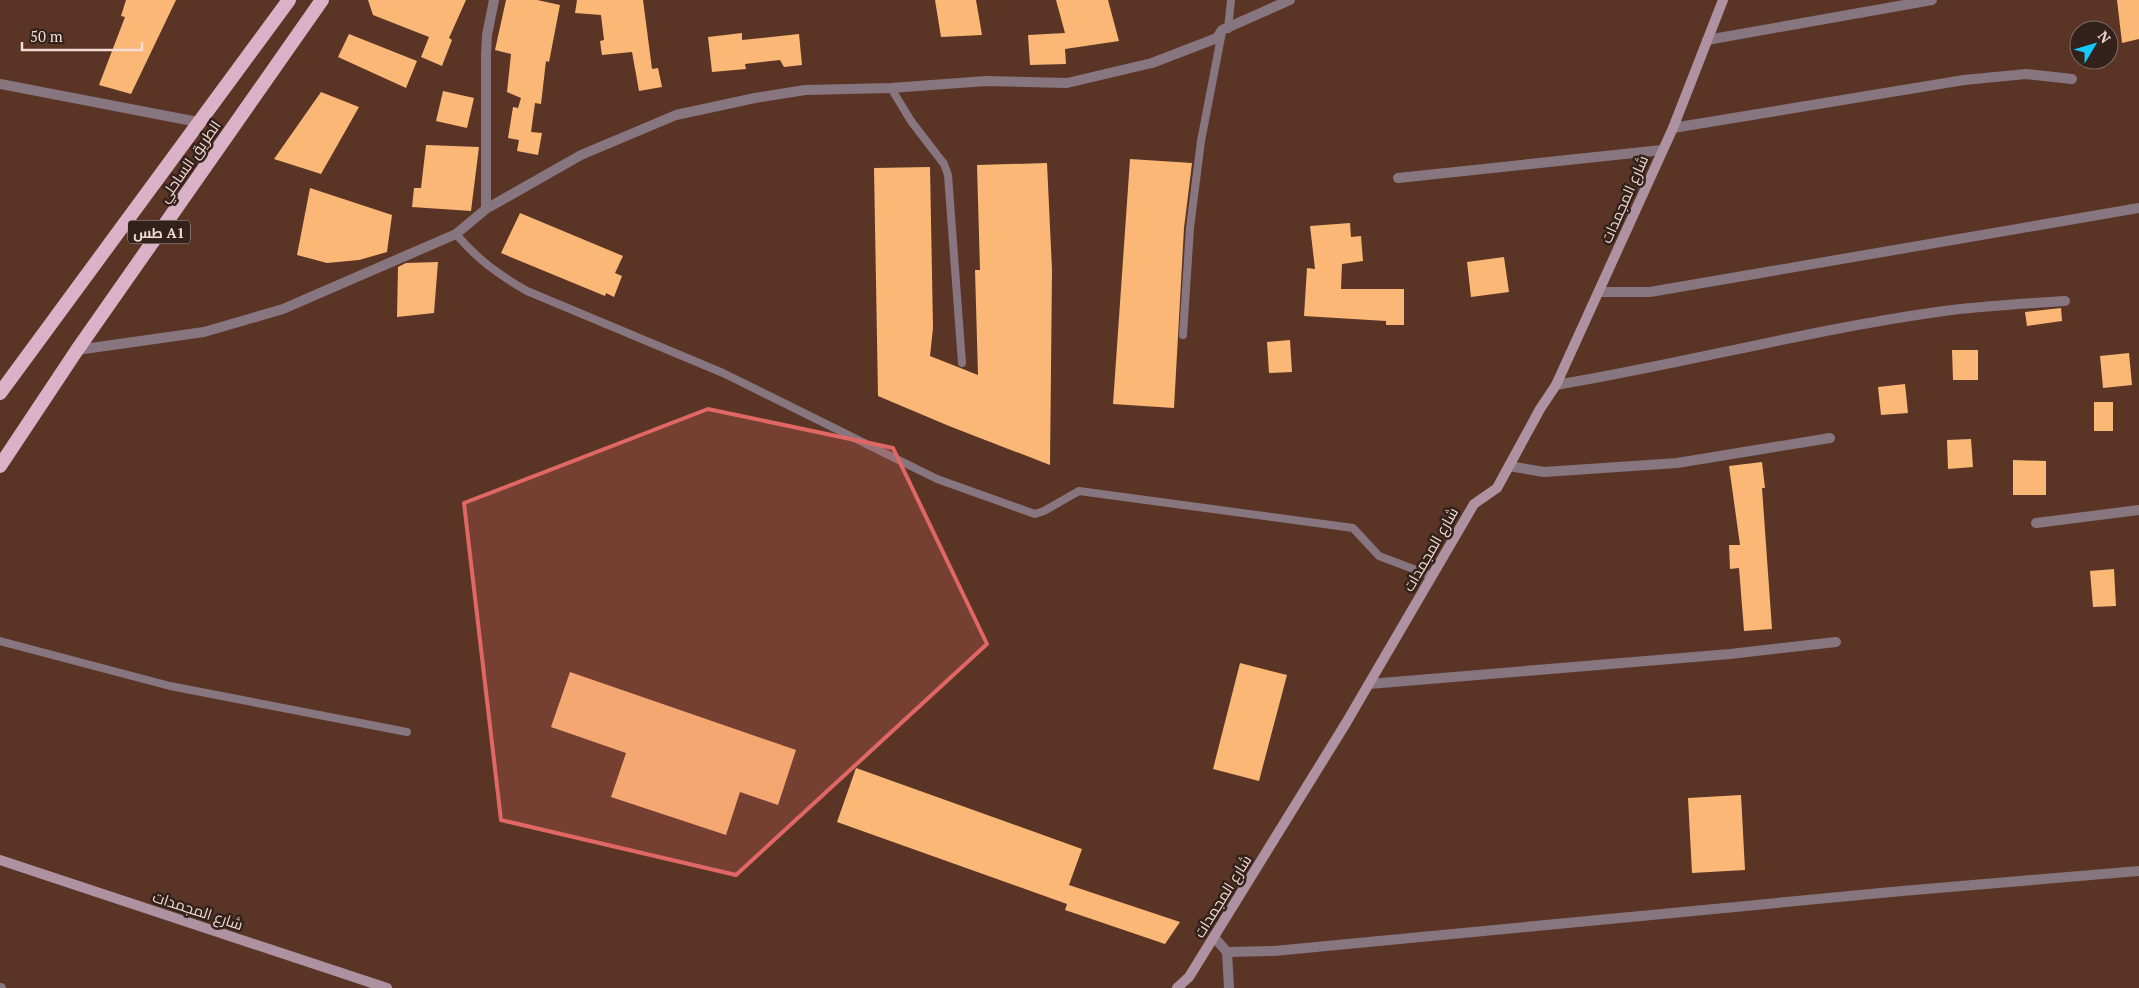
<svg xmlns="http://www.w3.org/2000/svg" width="2139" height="988" viewBox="0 0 2139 988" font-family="'PT Serif',Cairo,serif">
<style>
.building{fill:#fbb776}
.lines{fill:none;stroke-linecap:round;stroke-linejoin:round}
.service{stroke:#87757f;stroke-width:8}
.minor{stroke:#87757f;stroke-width:10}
.secondary{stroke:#ae92a1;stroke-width:10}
.trunk{stroke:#dab2c7;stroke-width:14}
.marked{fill:#e06764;fill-opacity:0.2;stroke:#e06764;stroke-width:4;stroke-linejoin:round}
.labels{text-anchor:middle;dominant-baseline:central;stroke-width:5;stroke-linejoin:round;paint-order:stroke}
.shield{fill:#33221b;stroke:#baa49b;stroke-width:1}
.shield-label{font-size:14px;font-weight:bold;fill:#f4dcd2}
.street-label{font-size:15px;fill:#f4dcd2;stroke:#33221b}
</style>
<rect width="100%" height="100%" fill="#5a3526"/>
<path class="building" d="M126 0H176L131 94 99 85 125 17 121 16Z
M368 0H466L449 38 452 40 442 66 421 57 429 37 373 15Z
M506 0H537L560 5 549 62 546 61 541 104 535 103 531 132 542 133 538 155 517 151 519 140 508 138 513 107 518 108 521 98 507 92 511 54 495 50Z
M577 0H643L652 69 658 68 662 87 639 91 632 52 602 55 600 41 604 40 601 15 575 13Z
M935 0H976L982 35 941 37Z
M1056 0H1108L1119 41 1065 49 1066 64 1030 65 1028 35 1065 33Z
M2117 0H2139V39L2122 43Z
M742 33V40L799 34 802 65 784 67 780 60 745 64 746 69 712 72 708 37Z
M349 34 417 61 406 88 338 57Z
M443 91 474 98 467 128 436 121Z
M321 92 359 107 321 174 274 159Z
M426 145 479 147 471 211 412 207 414 188H421Z
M1130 159 1192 163 1184 228 1174 408 1113 404Z
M1047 163 1052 270 1050 465 949 426 878 396 874 168 930 167 933 328 930 356 978 375 975 270H980L977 165Z
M310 188 392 215 387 252 359 260 327 263 297 255Z
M520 213 623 256 615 273 622 276 614 297 606 293 605 296 501 253Z
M1350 223 1351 237 1361 236 1363 261 1342 264 1341 289H1404V325H1386V321L1304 316 1307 268 1315 269 1310 226Z
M1504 257 1509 292 1471 297 1467 262Z
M438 262 434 313 397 317 398 267 406 263Z
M2061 308 2062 321 2027 326 2025 312Z
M1290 340 1292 372 1269 373 1267 342Z
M1952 350H1978V380H1953Z
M2129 353 2132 385 2103 388 2100 356Z
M1905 384 1908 413 1881 415 1878 387Z
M2094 402H2113V431H2094Z
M1971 439 1973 467 1948 469 1947 440Z
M2013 460 2046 461V495H2013Z
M1762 462 1765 488H1762L1772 629 1744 631 1739 568 1730 569 1729 545H1740L1729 466Z
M2114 569 2116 606 2093 607 2090 571Z
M1240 663 1287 675 1259 781 1213 769Z
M570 672 796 750 778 805 740 792 726 835 611 797 626 753 551 727Z
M856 768 1082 849 1069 885 1180 922 1165 944 1065 910 1067 904 837 822Z
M1741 795 1745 870 1692 873 1688 798Z"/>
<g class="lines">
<path class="service" d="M1228 29 1231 0
M891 88 911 121 944 164 948 175 962 363
M456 234C477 259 499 275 527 291L723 373 937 479 1035 514 1044 511 1079 491 1353 528 1379 556 1432 576
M1183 335 1190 228 1201 141 1222 32
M0 641 170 686 407 732"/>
<path class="minor" d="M1707 40 1932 0
M0 84 198 122
M1673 128 1964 80 2026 74 2072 79
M1398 178 1662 150
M486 209V55L487 35 494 0
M1599 292H1650L2139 208
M77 350 204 332 283 309 456 234 486 209 581 155 676 115 755 98 805 90 891 88 986 81 1067 83 1152 63 1217 38 1222 30 1290 0
M1556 385C1683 364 1809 330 1937 312 1979 306 2023 304 2065 301
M1509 466 1544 472 1677 463 1830 438
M2036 523 2139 510
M1369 684 1730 654 1836 642
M1214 937 1227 952 1274 951 1902 891 2139 871
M1227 952 1229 988
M0 988H1"/>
<path class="secondary" d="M0 860 387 988
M1177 988 1189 977 1346 723 1474 504 1497 488 1540 409 1556 385 1673 128 1723 0"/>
<path class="trunk" d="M0 393 289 0
M0 466 77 350 322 0"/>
</g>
<path class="marked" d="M708 409 893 448 987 644 736 875 501 820 464 503Z"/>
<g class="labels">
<rect class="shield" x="128" y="220.5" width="62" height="23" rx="4"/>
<g class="shield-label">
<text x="159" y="232">طس A1</text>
</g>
<g class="street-label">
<text transform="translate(189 161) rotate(-55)">الطريق الساحلي</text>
<text transform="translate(1624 199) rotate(-66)">شارع المجمدات</text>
<text transform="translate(1430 549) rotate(-60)">شارع المجمدات</text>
<text transform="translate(1222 896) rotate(-58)">شارع المجمدات</text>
<text transform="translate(198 910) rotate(18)">شارع المجمدات</text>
</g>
</g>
<g transform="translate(2094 45) rotate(52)"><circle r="24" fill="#33221b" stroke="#806c64"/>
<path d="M0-4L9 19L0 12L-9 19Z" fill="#15cafb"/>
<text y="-8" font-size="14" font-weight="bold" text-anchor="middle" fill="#f4dcd2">N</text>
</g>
<path d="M22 42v8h120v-8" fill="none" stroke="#f4dcd2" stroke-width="2.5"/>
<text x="30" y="42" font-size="15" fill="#f4dcd2" stroke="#33221b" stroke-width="4" paint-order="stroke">50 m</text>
</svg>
